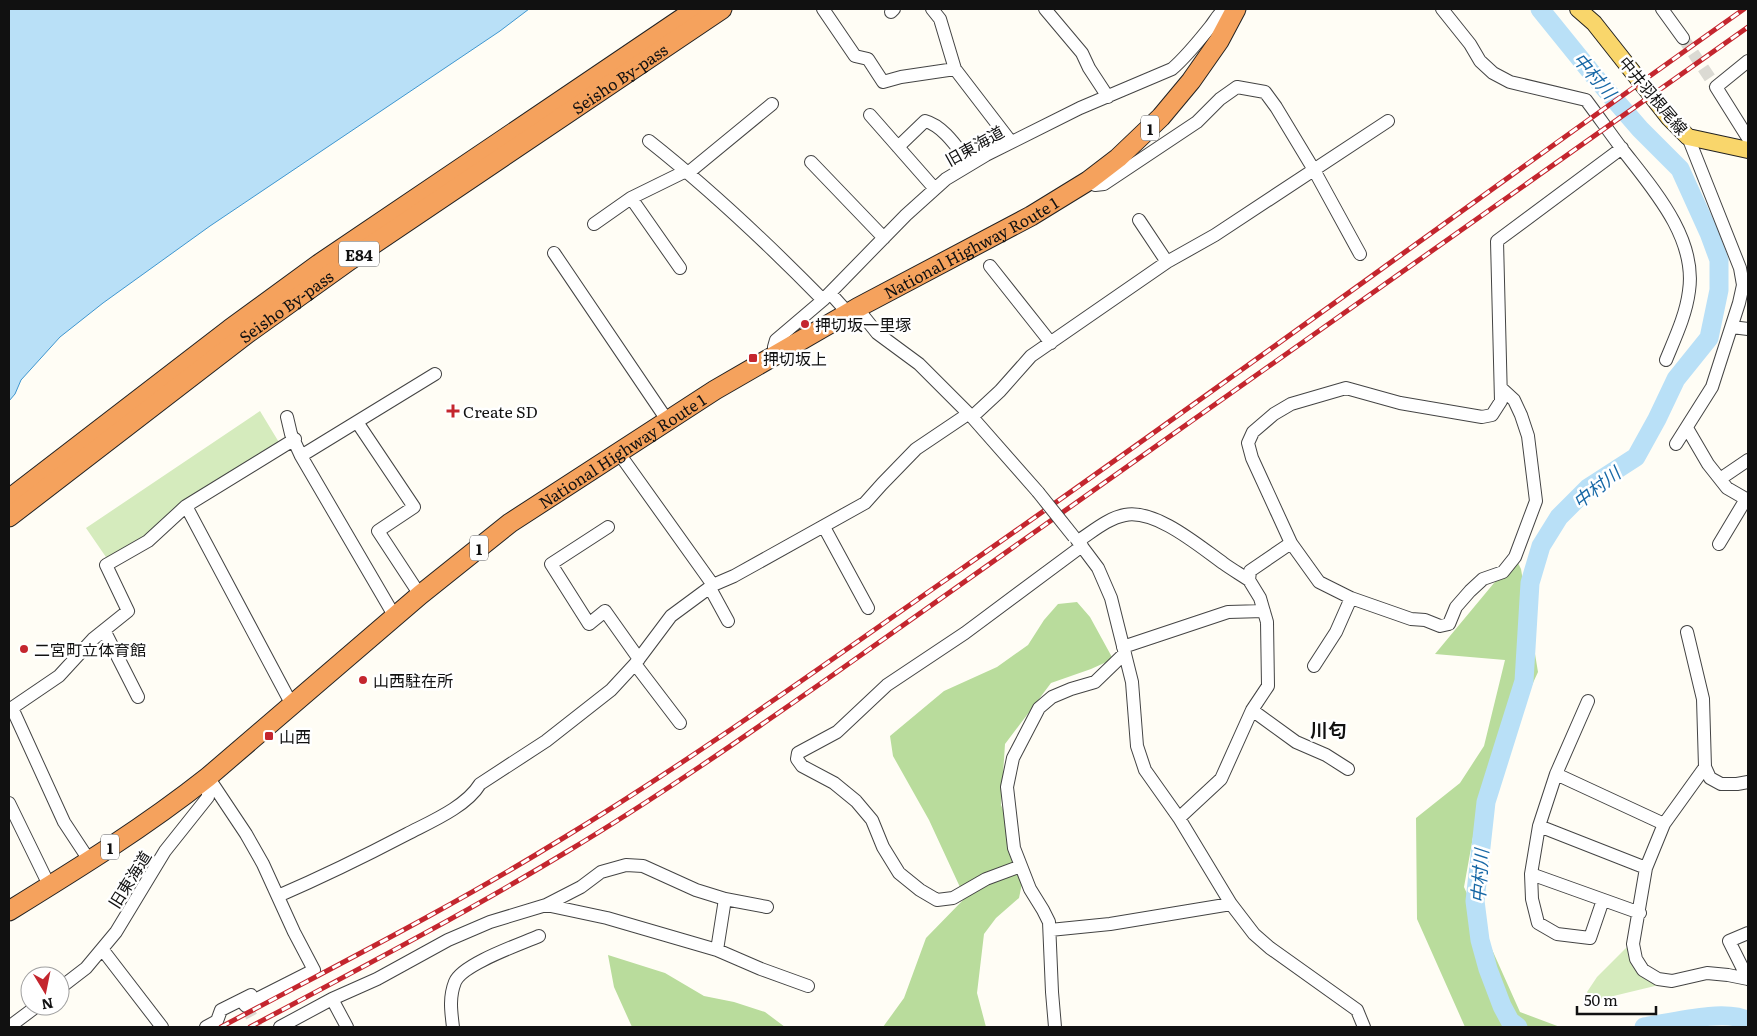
<svg xmlns="http://www.w3.org/2000/svg" width="1757" height="1036" viewBox="0 0 1757 1036" font-family="Literata,'Noto Sans JP',serif">
<style>
.green{fill:#d5ebbd}
.forest{fill:#b9dc9c}
.water{fill:#b9e0f7;stroke:#3f96cf}
.lines{fill:none;stroke-linecap:round;stroke-linejoin:round}
.river{stroke:#b9e0f7;stroke-width:19}
.minor-tunnel{stroke:#dbdad3;stroke-width:12;stroke-dasharray:12 6;stroke-linecap:butt}
.minor-casing{stroke:#444;stroke-width:14}
.major-casing{stroke:#222;stroke-width:18}
.highway-casing{stroke:#222;stroke-width:21}
.minor{stroke:#fff;stroke-width:12}
.major{stroke:#f9d66b;stroke-width:16}
.highway{stroke:#f5a25d;stroke-width:19}
.rail-casing{stroke:#c4262e;stroke-width:5}
.rail{stroke:#fff;stroke-width:3;stroke-dasharray:9;stroke-linecap:butt}
.minor-bridge-casing{stroke:#444;stroke-width:14;stroke-linecap:butt}
.minor-bridge{stroke:#fff;stroke-width:12}
.poi-dot{fill:#c4262e;stroke:#fff;stroke-width:2}
.labels{text-anchor:middle;dominant-baseline:central;stroke-width:5;stroke-linejoin:round;paint-order:stroke}
.shield{fill:#fff;stroke:#585858;stroke-width:1}
.shield-label{font-size:15px;font-weight:bold;fill:#111}
.street-label{font-size:16px;fill:#111;stroke:#fff}
.poi-label{font-size:16px;fill:#111;stroke:#fff;text-anchor:start}
.water-label{font-size:18px;font-style:italic;fill:#1768a6;stroke:#fff}
.neighbourhood-label{font-size:18px;font-weight:bold;fill:#111;stroke:#fff}
</style>
<rect width="100%" height="100%" fill="#fffdf5"/>
<path class="green" d="M260 411 280 444 162 519 150 533 108 560 86 528Z
M1628 946 1659 985 1601 999H1591L1587 992 1597 977Z"/>
<path class="forest" d="M1517 561 1521 569 1538 672 1480 798 1464 887 1520 1012 1560 1027H1465L1417 919 1416 818 1460 783 1484 746 1505 660 1435 654 1494 583Z
M1077 602 1090 617 1113 659 1091 669 1051 683 1005 744 1001 805 1026 864 1019 898 996 918 984 934 977 993 986 1027H883L904 998 926 938 965 898 929 820 893 756 890 736 944 691 997 667 1028 645 1044 620 1058 604Z
M608 955 665 973 704 996 734 1002 765 1012 785 1027H632L614 987Z"/>
<path class="water" d="M9 9H529L500 31 210 226 103 303 60 337 21 380 15 394 9 401Z"/>
<g class="lines">
<path class="river" d="M1518 1027 1510 1021 1502 1006 1488 969 1480 940 1475 901 1486 802 1524 681 1530 583 1541 546 1559 517 1588 488 1636 457 1657 419 1676 379 1709 338 1719 290V260L1709 233 1680 169 1640 129 1595 77 1540 9
M1644 1027C1670 1023 1726 1008 1748 1021"/>
<path class="minor-tunnel" d="M1683 38 1716 87
M246 1006 257 1027"/>
<defs>
<path id="minor" d="M823 9 855 56 868 59 883 82 901 77 955 69
M932 9 940 19 955 69 1011 142
M1045 9 1082 53 1089 68 1108 97
M1442 9 1470 44 1480 61 1493 73 1510 82 1586 100C1598 116 1610 133 1622 149 1653 189 1697 238 1689 291 1686 315 1675 338 1666 360
M1662 9 1683 38
M891 12 894 9
M1748 61 1716 87 1748 138
M870 115 935 189
M649 141C711 190 768 244 823 300
M898 147 925 121C944 126 958 149 970 164
M811 162 884 238
M688 173 772 104
M1088 181 1095 185 1104 184 1197 122 1220 99 1237 87 1265 92 1276 107 1314 170 1360 254
M631 198 680 268
M1139 220 1167 262
M594 224 631 198 686 171
M554 253 667 420
M990 266 1051 343
M830 293 848 313
M857 308 877 333 919 364 972 417 1038 492
M1732 327 1748 329
M776 355 774 347 776 340 823 300 906 215 946 179 986 155 1080 108 1172 69C1186 57 1198 42 1210 27 1215 21 1218 14 1225 9
M1501 388 1514 400 1521 415 1528 436 1536 501 1515 557 1503 572 1483 579 1470 591 1456 607 1449 624 1440 626 1425 620 1411 619 1351 598 1319 582 1291 543 1252 458 1248 443 1253 432 1274 414 1291 404 1346 388 1400 403 1482 417 1492 415 1501 401 1497 241 1622 148
M287 417 291 434 301 456 395 617
M972 417 1000 391 1031 356 1167 262 1215 235 1388 121
M357 422 414 507 378 531 420 595
M1687 428 1708 464 1727 488 1746 499 1719 544
M1676 444 1712 387 1739 303 1743 285 1740 268 1688 137
M618 452 713 585
M301 456 435 374
M1720 479 1748 460
M186 506 292 705
M608 527 551 564 589 624 605 611 639 659
M824 527 868 608
M1077 540 1098 568 1111 598 1132 682 1137 746 1145 770 1179 818 1231 904 1254 934 1270 948 1357 1010 1364 1027
M1078 541C1092 532 1108 518 1125 515 1156 509 1199 546 1223 563 1231 569 1240 574 1249 580
M710 588 728 621
M104 630 138 697
M1687 632 1703 699 1705 767 1710 778 1721 784H1737L1748 782
M1123 647 1228 612 1264 611
M635 664 680 723
M1314 666 1336 632 1351 598
M1588 701 1556 774 1539 826 1531 874 1532 899 1538 923 1557 934 1590 938 1603 900
M12 708 64 822 89 860
M9 710 59 676 93 639 128 611 106 565 148 541 186 506 295 439
M1252 710 1296 742 1326 755 1348 769
M1705 767 1664 824 1646 868 1633 944 1636 959 1643 970 1658 979 1672 981 1707 973 1728 975 1748 979
M1556 774 1664 824
M208 777 246 834 263 864 294 932 314 970 245 1005 246 1006
M9 803 49 885
M1179 818 1221 779 1252 710 1268 686 1267 622 1260 598 1249 580 1250 571 1291 543
M1539 826 1646 868
M1021 866 986 879 953 898 937 900 920 890 899 873 883 847 872 820 856 801 834 783 802 766 797 759 798 753 837 732 887 685 965 633 1082 546
M1531 874 1640 913
M278 896C322 877 365 856 407 834 430 822 466 807 480 784L546 741 611 690 635 664 671 616 713 585 734 576 865 503 882 484 916 449 968 414
M725 899 767 907
M546 905 607 918 717 950 761 969 808 986
M1050 930 1110 924 1231 904
M1748 933 1729 941 1748 979
M102 949 162 1027
M60 988 86 968 116 932 165 851 208 797V777
M332 999 347 1027
M9 1027 37 1006
M206 1027 217 1021 221 1010 251 995
M280 1027 332 999 377 979 448 940 490 922 546 905 581 887 601 872 626 865 643 866 696 890 725 899 717 950
M453 1027C451 1011 449 997 455 982 462 964 521 944 539 936
M1055 1027 1052 992 1049 922 1043 910 1030 889 1014 848 1007 787 1013 758 1039 708 1052 697 1071 689 1095 682 1125 653"/>
<path id="major" d="M1578 9 1594 23 1669 118 1688 137 1748 150"/>
<g id="highway">
<path d="M9 499 230 329 319 264 696 9"/>
<path id="s1" d="M9 517 248 333 350 260 722 9"/>
<path id="s2" d="M9 911C77 869 145 827 208 777L420 595 510 523 715 390 857 308 1031 216 1088 181 1118 158 1161 117 1191 81 1219 41 1236 9"/>
</g>
</defs>
<use href="#minor" class="minor-casing"/>
<use href="#major" class="major-casing"/>
<use href="#highway" class="highway-casing"/>
<use href="#minor" class="minor"/>
<use href="#major" class="major"/>
<use href="#highway" class="highway"/>
<defs>
<path id="rail" d="M221 1027C335 966 450 908 560 840 697 757 826 663 957 572 1222 387 1481 195 1744 9
M250 1027C357 970 464 914 568 851 658 797 744 737 830 677L1748 27"/>
</defs>
<use href="#rail" class="rail-casing"/>
<use href="#rail" class="rail"/>
<defs>
<path id="minor-bridge" d="M1038 492 1074 537"/>
</defs>
<use href="#minor-bridge" class="minor-bridge-casing"/>
<use href="#minor-bridge" class="minor-bridge"/>
</g>
<g class="poi-dot">
<circle cx="805" cy="324" r="5"/>
<rect x="748" y="353" width="10" height="10" rx="2.5"/>
<path d="M450.5 403.5h5v5h5v5h-5v5h-5v-5h-5v-5h5z"/>
<circle cx="24" cy="649" r="5"/>
<circle cx="363" cy="680" r="5"/>
<rect x="264" y="731" width="10" height="10" rx="2.5"/>
</g>
<g class="labels">
<g class="shield">
<rect x="1141" y="115.5" width="18" height="25" rx="4"/>
<rect x="339" y="241.5" width="40" height="25" rx="4"/>
<rect x="470" y="535.5" width="18" height="25" rx="4"/>
<rect x="101" y="834.5" width="18" height="25" rx="4"/>
</g>
<g class="shield-label">
<text x="1150" y="128">1</text>
<text x="359" y="254">E84</text>
<text x="479" y="548">1</text>
<text x="110" y="847">1</text>
</g>
<g class="street-label">
<text stroke="none"><textPath href="#s1" startOffset="752">Seisho By-pass</textPath></text>
<text transform="translate(1654 95) rotate(50)">中井羽根尾線</text>
<text transform="translate(974 145) rotate(-29)">旧東海道</text>
<text stroke="none"><textPath href="#s2" startOffset="1172">National Highway Route 1</textPath></text>
<text stroke="none"><textPath href="#s1" startOffset="348">Seisho By-pass</textPath></text>
<text stroke="none"><textPath href="#s2" startOffset="768">National Highway Route 1</textPath></text>
<text transform="translate(129 879) rotate(-58)">旧東海道</text>
</g>
<g class="poi-label">
<text x="815" y="324">押切坂一里塚</text>
<text x="763" y="358">押切坂上</text>
<text x="463" y="411">Create SD</text>
<text x="34" y="649">二宮町立体育館</text>
<text x="373" y="680">山西駐在所</text>
<text x="279" y="736">山西</text>
</g>
<g class="water-label">
<text transform="translate(1595 75) rotate(49)">中村川</text>
<text transform="translate(1596 487) rotate(-38)">中村川</text>
<text transform="translate(1479 876) rotate(-86)">中村川</text>
</g>
<g class="neighbourhood-label">
<text x="1328" y="729">川匂</text>
</g>
</g>
<rect width="1757" height="1036" fill="none" stroke="#111111" stroke-width="20"/>
<g transform="translate(45 991) rotate(170)"><circle r="24" fill="#ffffff" stroke="#a0a0a0"/>
<path d="M0-4L9 19L0 12L-9 19Z" fill="#c4262e"/>
<text y="-8" font-size="14" font-weight="bold" text-anchor="middle" fill="#111111">N</text>
</g>
<path d="M1577 1006v8h79v-8" fill="none" stroke="#111111" stroke-width="2.5"/>
<text x="1584" y="1006" font-size="15" fill="#111111" stroke="#ffffff" stroke-width="4" paint-order="stroke">50 m</text>
</svg>
